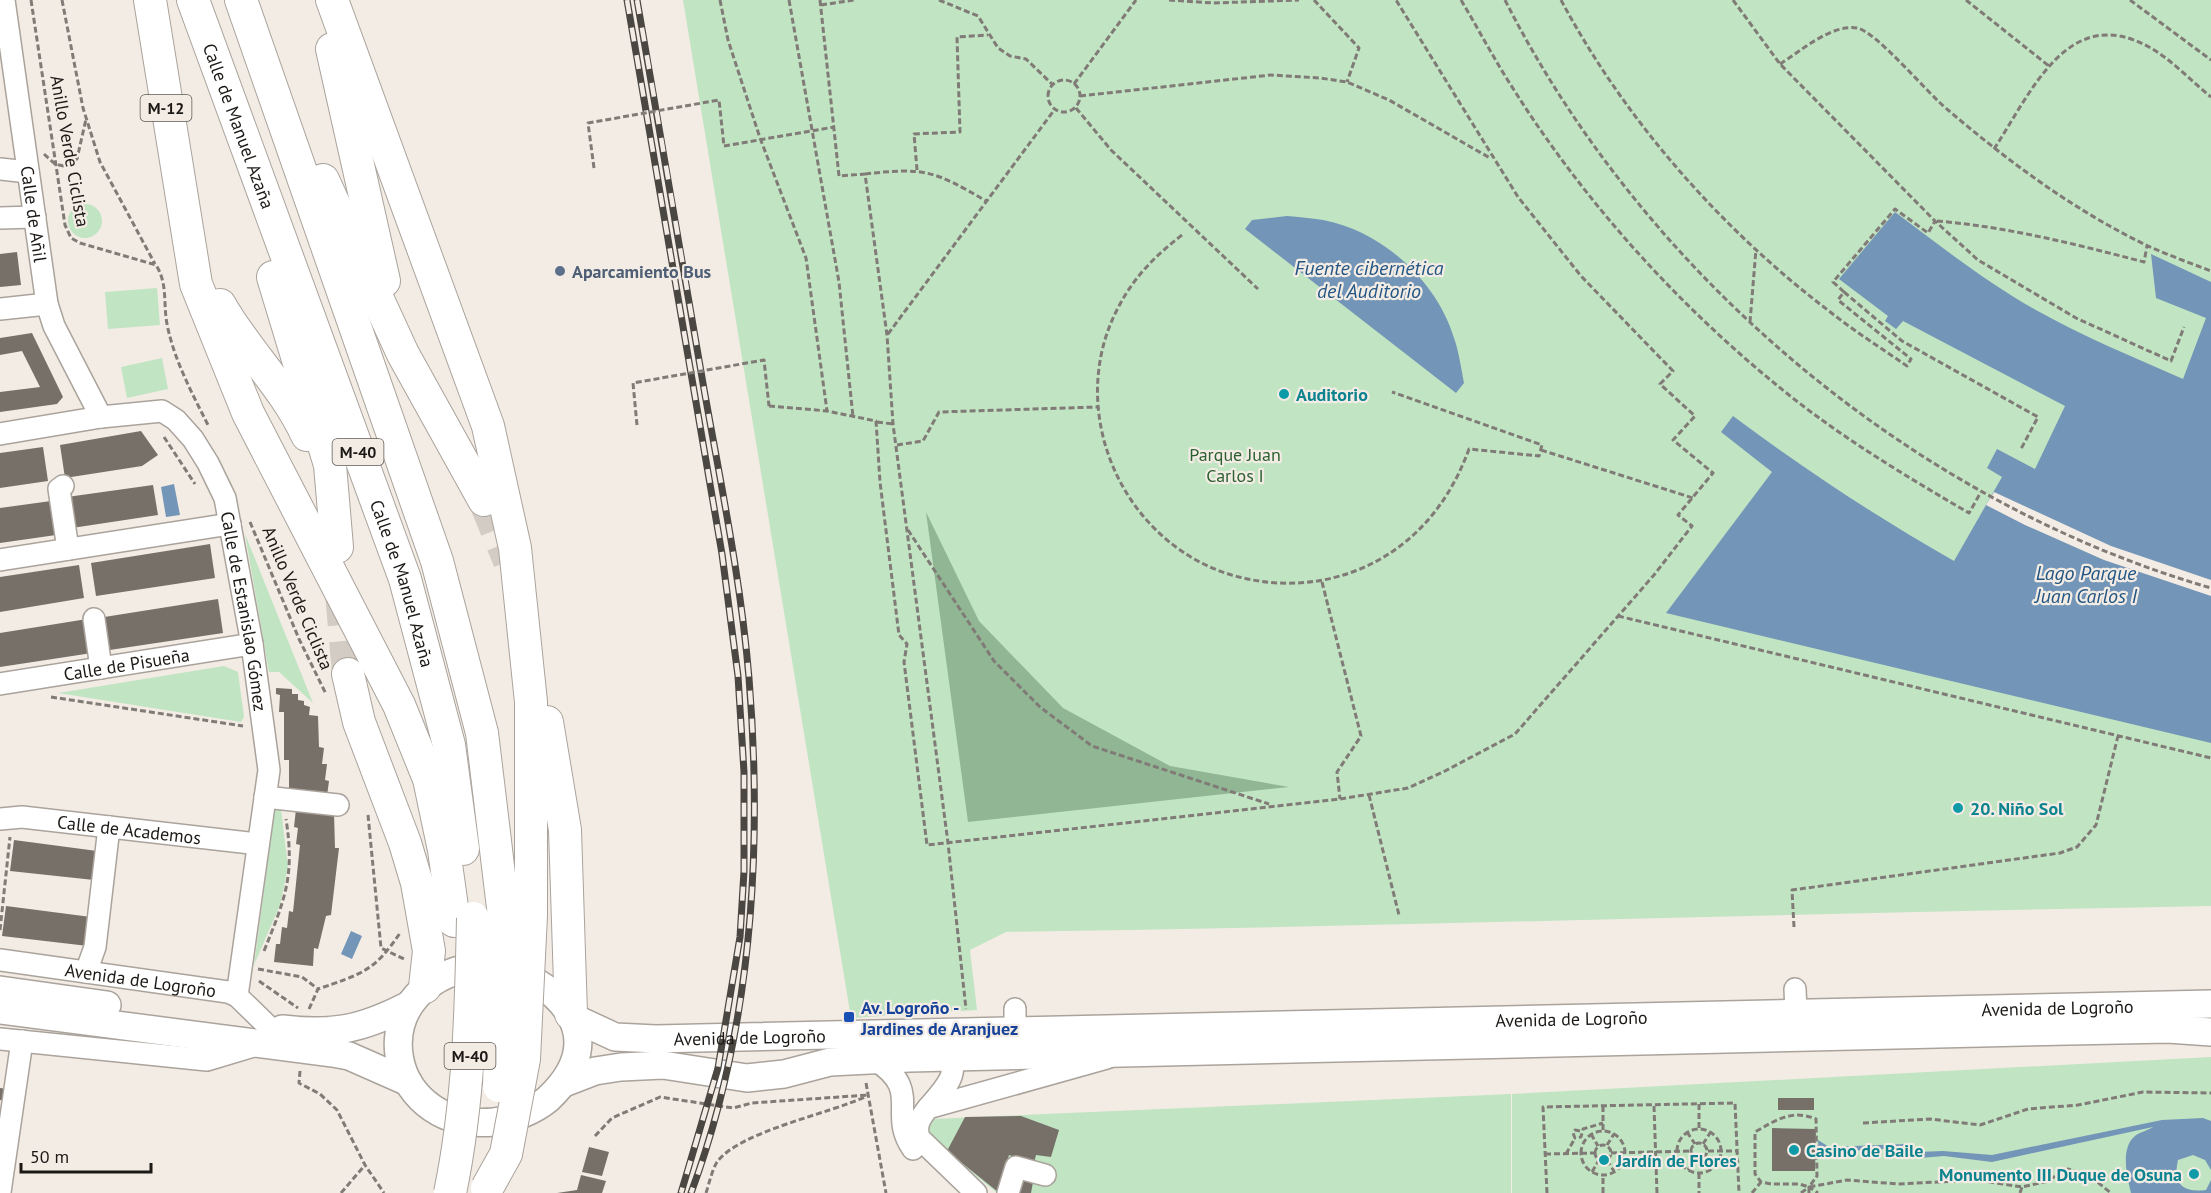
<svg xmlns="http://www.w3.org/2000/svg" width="2211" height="1193" viewBox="0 0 2211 1193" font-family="'PT Sans',sans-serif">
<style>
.green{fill:#c1e4c3}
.forest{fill:#91b693}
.water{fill:#7395b7}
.pier{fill:#f3ece4}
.building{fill:#767069}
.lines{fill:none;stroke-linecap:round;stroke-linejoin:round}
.highway-tunnel{stroke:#d3ccc5;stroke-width:32;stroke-dasharray:32 16;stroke-linecap:butt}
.minor-casing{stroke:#aaa39c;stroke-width:24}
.major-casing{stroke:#aaa39c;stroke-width:30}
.highway-casing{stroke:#aaa39c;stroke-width:34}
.path{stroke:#807b76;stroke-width:3;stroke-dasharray:6 3;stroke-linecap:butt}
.minor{stroke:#fff;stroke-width:21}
.major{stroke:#fff;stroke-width:27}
.highway{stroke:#fff;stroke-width:32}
.rail-casing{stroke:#4a4642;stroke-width:7}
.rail{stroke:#f3ece4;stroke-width:4.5;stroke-dasharray:14;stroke-linecap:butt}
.highway-bridge-casing{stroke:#aaa39c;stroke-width:34;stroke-linecap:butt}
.path-bridge{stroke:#807b76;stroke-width:3;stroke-dasharray:6 3;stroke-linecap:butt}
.highway-bridge{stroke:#fff;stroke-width:32}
.service-dot{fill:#5c6f8a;stroke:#f3ece4;stroke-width:2}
.culture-dot{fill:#0f9aa8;stroke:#f3ece4;stroke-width:2}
.transit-dot{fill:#1a4fb4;stroke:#f3ece4;stroke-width:2}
.labels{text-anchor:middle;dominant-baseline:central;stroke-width:4.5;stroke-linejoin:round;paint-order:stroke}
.shield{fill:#f3ece4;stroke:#5c5853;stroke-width:1.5}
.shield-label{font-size:16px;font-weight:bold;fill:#1b1815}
.street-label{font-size:18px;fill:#1b1815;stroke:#f3ece4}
.service-label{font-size:18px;font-weight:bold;fill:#4e5e75;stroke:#f3ece4;text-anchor:start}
.culture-label{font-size:18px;font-weight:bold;fill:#0d838f;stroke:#f3ece4;text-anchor:start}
.park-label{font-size:18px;fill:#2b6031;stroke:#f3ece4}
.transit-label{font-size:18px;font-weight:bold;fill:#164399;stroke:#f3ece4;text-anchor:start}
.water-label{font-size:20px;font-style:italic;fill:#235684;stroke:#f3ece4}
</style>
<rect width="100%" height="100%" fill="#f3ece4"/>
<path class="green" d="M683 0H2211V906C1809 913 1408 926 1006 932L970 950 977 1010 851 1018Z
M68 221a17 17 0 1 1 34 0a17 17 0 1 1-34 0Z
M157 288 160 325 108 329 105 292Z
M162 358 168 389 127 398 121 367Z
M245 534 313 703 279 672H269Z
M224 666 238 672 244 717 241 722 58 693Z
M275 808 281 809 288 867 280 905 254 965Z
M2211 1057V1193H1512V1094Z
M1511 1094V1193H997L926 1135 925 1125 932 1119Z"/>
<path class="forest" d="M926 512 979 621 1063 708 1170 766 1289 787 968 822Z"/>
<path class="water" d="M1895 212C1940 246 1985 281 2034 309 2082 336 2133 357 2183 379L2206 318 2156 298 2151 254 2211 282V743L1666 613 1772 472 1721 432 1733 416C1805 470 1877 517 1954 561L2002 477 1987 468 1997 449 2035 469 2065 406 1903 321 1896 329 1885 321 1888 316 1839 279Z
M1287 216C1299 217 1311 218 1323 220 1382 231 1437 281 1454 338 1459 352 1461 368 1464 383L1456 393 1245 229 1252 220Z
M174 484 180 515 166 517 161 487Z
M351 931 362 936 352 959 341 954Z
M2203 1118 2211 1121V1170L2205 1160 2193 1155 2178 1160C2173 1183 2181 1193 2206 1190L2211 1180V1193H2131C2127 1177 2120 1148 2135 1136 2140 1132 2149 1130 2153 1127L1992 1162 1944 1156 1920 1158 1905 1148 1829 1152 1819 1158 1818 1140 1829 1147 1905 1144 1918 1152 1943 1151 1992 1155 2162 1120Z"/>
<path class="pier" d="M1994 492 2111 546 2211 580V596L2104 560 2025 525 1986 505Z"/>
<path class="building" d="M17 252 21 285 0 287V254Z
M32 333 63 397 57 404 0 412V392L40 387 22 351 0 355V338Z
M141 431 158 455 142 466 65 478 60 445Z
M43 447 48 481 0 488V453Z
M153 485 158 515 72 528 67 497Z
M51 501 56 535 0 543V508Z
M210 544 215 578 96 596 91 563Z
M79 565 84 598 0 612V577Z
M218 599 223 633 103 651 98 618Z
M87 619 92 653 0 667V633Z
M276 688 292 689V694H298V700L304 701V705L310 707 309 715 318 716 319 747 324 748 322 764H327L325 780 329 781 327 796 289 791V760H284V712H279L280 695 276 694Z
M296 809 334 813 335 848H339L331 915 326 916 318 949 314 948 313 966 274 962 276 944H280L282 927 287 928 289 911 293 912 300 845 296 844 298 828 294 827Z
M14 840 97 851 94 880 10 871Z
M6 906 91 917 88 946 2 936Z
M0 1088 7 1089 6 1101 0 1100Z
M1778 1098H1814V1110H1778Z
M1021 1116 1059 1130 1051 1157 1036 1155 1034 1163 1009 1155 998 1192 947 1151 965 1117Z
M1772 1128 1816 1129 1815 1171H1772Z
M589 1147 609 1152 602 1176 582 1172Z
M581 1175 606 1181 602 1193H557L577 1190Z
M1022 1177 1033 1182 1031 1193H1016Z"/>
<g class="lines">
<path class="highway-tunnel" d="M484 500 509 561
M341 593 348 674"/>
<defs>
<g id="minor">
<path id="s1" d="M4 0 47 304 54 326 101 417"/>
<path d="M0 169 28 172"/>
<path d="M0 218 35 217"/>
<path d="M0 309 47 304"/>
<path id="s2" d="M0 434 101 417 162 411 176 420 193 439 208 463 225 498 252 644 269 770 237 996"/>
<path d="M63 486 59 489 68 549"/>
<path d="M0 560 230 524"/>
<path d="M94 619 101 668"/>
<path id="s3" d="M0 684 252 644"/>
<path d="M265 797 338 805"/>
<path id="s4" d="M0 819 22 817 258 844"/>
<path id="s5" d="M0 960 228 992 237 996 269 1027"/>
<path d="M86 972 95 947 109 827"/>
<path d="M1795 989 1796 1012"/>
<path d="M1015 1009V1030"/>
<path d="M0 1039 207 1060 257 1045"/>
<path d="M875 1060C924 1091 887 1113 913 1149"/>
<path d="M928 1108C947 1086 963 1072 945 1044"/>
<path d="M0 1192 22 1041"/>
<path d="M976 1193 919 1138C915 1125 920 1118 928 1108L1107 1058"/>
<path d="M1008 1193 1016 1167 1045 1175"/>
</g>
<g id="major">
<path d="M487 965C558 977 615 1036 548 1099 535 1110 511 1120 494 1122 380 1133 356 976 487 965Z"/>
<path d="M0 990 107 1005"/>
<path d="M0 1010 333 1053 349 1056 408 1082"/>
<path id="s6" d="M574 1018 615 1037 656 1039 2211 1004"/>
<path d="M282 1029C333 1035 362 1029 407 1006"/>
<path d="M564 1083 595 1071 621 1067 663 1065 747 1078 784 1074 830 1062 909 1058 2069 1031 2168 1029 2211 1032"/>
</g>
<g id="highway">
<path d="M150 0 196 284 248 413 399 705 429 779 444 850 454 921"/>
<path id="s7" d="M193 0 405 579 449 745 463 849"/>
<path d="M241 0 437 561 482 733 504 916"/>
<path d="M332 0 488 426 515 548 531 702V915"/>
<path d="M332 49 384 281"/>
<path d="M323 180 403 354 484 500"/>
<path d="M273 277 330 465 337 547"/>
<path d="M220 305C246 351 285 387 307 435"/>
<path d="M348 674 359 722 405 843 417 883 429 951 425 987"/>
<path d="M547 722 565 830 571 1014"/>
</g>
</defs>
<use href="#minor" class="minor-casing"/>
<use href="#major" class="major-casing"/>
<use href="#highway" class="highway-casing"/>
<path class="path" d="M31 0 65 225 71 238 80 243 156 265C168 284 163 303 167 324 174 360 192 393 208 425
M62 0 83 108 100 162 155 264
M720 0 728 40 760 138 806 258 827 411
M789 0 839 282 853 417
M820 0 839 176 865 174 887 335 893 424 948 843 966 1009
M939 0 978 16 998 48 1010 56 1026 59 1053 85
M1169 0 1213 3 1299 0
M1314 0 1359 48 1347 82
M1461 0C1479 30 1495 61 1514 90 1588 207 1685 313 1794 399 1849 442 1909 478 1969 513L1981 492
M1505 0C1645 276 1913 502 2211 588
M1561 0C1625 120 1721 229 1829 311 1854 331 1881 348 1907 366L1911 359 1838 300 1844 292 1902 341 2038 417 2021 449
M1733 0 1780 64 1935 221 1978 260 2076 318 2171 361 2184 327
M1966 0 2049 66
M2130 0 2211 60
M821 5 854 0
M1780 64C1801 51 1831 24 1857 28 1876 31 1929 95 1948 110 2009 162 2075 211 2148 246 2168 255 2190 263 2211 271
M1048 96a16 16 0 1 1 32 0a16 16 0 1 1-32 0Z
M1074 84 1136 0
M1080 96 1271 75 1320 78 1347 82 1389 100 1490 158
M1076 108 1111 150 1258 289
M724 146 834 127
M1994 149C2031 93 2068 2 2149 47 2171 59 2191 81 2211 97
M44 154 55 164 64 166 77 159 86 119
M917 170 914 134 960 132 957 37 988 35
M865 174C925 167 935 171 986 201
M1937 221C2008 227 2075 244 2144 262L2147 246
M1182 235C1156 255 1134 277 1119 306 1062 411 1124 548 1239 577 1278 587 1318 585 1355 571 1412 549 1449 504 1469 449L1539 456 1542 445 1392 392
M1844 292 1833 282 1895 209 1928 233 1935 221
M1750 322 1756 249
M888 334 1055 109
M769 406 827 411 876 421 880 482 899 635 907 644 904 662 927 845 1340 799 1408 788 1445 771 1515 734 1654 575 1692 526 1678 515 1713 473 1673 440 1695 416 1660 384 1673 371 1581 276 1518 197 1396 0
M877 422 893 424
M164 437 195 484
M897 445 923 441 939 412 1097 407
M1541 450 1693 498
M250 522 299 639 326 694
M908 530 994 661 1040 707 1092 746 1269 804
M1322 582 1361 736 1337 772 1340 799
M1618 616 2211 758
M51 697 243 726
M1369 795 1399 915
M368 815 381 948 406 960
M1794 927 1792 890 2060 853 2077 847 2096 825 2118 736
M0 930 10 837
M264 951C285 899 295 876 286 819
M258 969 302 977 318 989
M259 981 298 1008
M309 1009 318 989C361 974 374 972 400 933
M300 1071 299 1083 320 1094 337 1110 365 1165 384 1193
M866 1083 886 1193
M1654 1106 1657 1193
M1863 1123 1930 1119 1980 1125 2028 1109 2078 1105 2143 1092 2211 1093
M1699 1128V1104
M1677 1151a22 22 0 1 1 44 0a22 22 0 1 1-44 0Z
M1603 1130V1106
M1581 1153a22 22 0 1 1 44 0a22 22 0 1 1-44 0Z
M1580 1131 1575 1130 1573 1133 1575 1138 1581 1137 1583 1129 1603 1123
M1687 1132 1695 1144
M1591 1134 1598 1146
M595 1136 612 1118 660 1097 733 1108 752 1103 868 1095
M1691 1151a8 8 0 1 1 16 0a8 8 0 1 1-16 0Z
M1703 1144 1710 1133
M1595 1153a8 8 0 1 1 16 0a8 8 0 1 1-16 0Z
M1607 1145 1614 1134
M1708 1151H1737
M1611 1153 1690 1151
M1545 1154 1594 1153
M1566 1154 1575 1138
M1703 1158 1710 1169
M1607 1160 1614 1171
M1688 1170 1695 1158
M1592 1172 1599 1160
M1699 1173V1193
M341 1193 365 1165
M706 1193C709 1184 712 1170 717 1162 740 1131 829 1114 867 1096
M1547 1193 1543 1107 1735 1103 1739 1193
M1603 1193V1175
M1752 1193 1761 1182
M1801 1193 1809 1187 1818 1193
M1809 1193V1187L1817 1176 1816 1119C1792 1109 1776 1120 1755 1132V1174L1761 1182 1771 1184H1799L1809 1187 1847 1180 1898 1184 1977 1180 2022 1187 2045 1182 2068 1169 2091 1177 2111 1193
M2020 1193 2022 1187"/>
<use href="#minor" class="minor"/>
<use href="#major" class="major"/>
<use href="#highway" class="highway"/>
<defs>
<path id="rail" d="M627 0 722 554 738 676 744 772V871L740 937 718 1068 681 1193
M637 0C660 130 682 260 704 389 721 485 741 581 749 678 763 851 752 1029 691 1193"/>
</defs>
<use href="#rail" class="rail-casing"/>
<use href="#rail" class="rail"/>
<defs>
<path id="highway-bridge" d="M499 1086 504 916
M487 1188 506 1154 524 1059 531 915
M450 1193C469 1101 471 1012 473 918"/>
</defs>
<use href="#highway-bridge" class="highway-bridge-casing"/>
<path class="path-bridge" d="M594 168 588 123 719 100 724 146
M637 425 633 383 764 360 769 406"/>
<use href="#highway-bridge" class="highway-bridge"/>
</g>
<circle class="service-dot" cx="560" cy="271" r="6"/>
<g class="culture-dot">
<circle cx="1284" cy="394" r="6"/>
<circle cx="1958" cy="808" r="6"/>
<circle cx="1794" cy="1150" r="6"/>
<circle cx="1604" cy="1160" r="6"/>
<circle cx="2194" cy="1174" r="6"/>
</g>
<rect class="transit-dot" x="843" y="1011" width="12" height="12" rx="3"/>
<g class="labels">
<g class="shield">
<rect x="140.5" y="95" width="51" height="26" rx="4.5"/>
<rect x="332.5" y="439" width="51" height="26" rx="4.5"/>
<rect x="444.5" y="1043" width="51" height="26" rx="4.5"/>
</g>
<g class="shield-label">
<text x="166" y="108">M-12</text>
<text x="358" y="452">M-40</text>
<text x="470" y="1056">M-40</text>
</g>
<g class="street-label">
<text stroke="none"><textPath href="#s7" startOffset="134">Calle de Manuel Azaña</textPath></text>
<text transform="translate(70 151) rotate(80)">Anillo Verde Ciclista</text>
<text stroke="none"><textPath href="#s1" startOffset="216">Calle de Añil</textPath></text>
<text stroke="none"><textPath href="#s7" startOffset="620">Calle de Manuel Azaña</textPath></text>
<text transform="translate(298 598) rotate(67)">Anillo Verde Ciclista</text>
<text stroke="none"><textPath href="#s2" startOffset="388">Calle de Estanislao Gómez</textPath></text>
<text stroke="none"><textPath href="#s3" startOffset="128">Calle de Pisueña</textPath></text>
<text stroke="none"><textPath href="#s4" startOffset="130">Calle de Academos</textPath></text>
<text stroke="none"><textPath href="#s5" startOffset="142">Avenida de Logroño</textPath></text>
<text stroke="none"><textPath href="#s6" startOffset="1488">Avenida de Logroño</textPath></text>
<text stroke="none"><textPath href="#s6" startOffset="1002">Avenida de Logroño</textPath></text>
<text stroke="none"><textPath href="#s6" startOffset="180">Avenida de Logroño</textPath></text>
</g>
<g class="service-label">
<text x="572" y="271">Aparcamiento Bus</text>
</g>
<g class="culture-label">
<text x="1296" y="394">Auditorio</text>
<text x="1970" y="808">20. Niño Sol</text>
<text x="1806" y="1150">Casino de Baile</text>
<text x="1616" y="1160">Jardín de Flores</text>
<text x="2182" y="1174" text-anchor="end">Monumento III Duque de Osuna</text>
</g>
<g class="park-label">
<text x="1235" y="454">Parque Juan<tspan x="1235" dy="21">Carlos I</tspan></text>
</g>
<g class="transit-label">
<text x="861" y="1007">Av. Logroño -<tspan x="861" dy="21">Jardines de Aranjuez</tspan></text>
</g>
<g class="water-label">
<text x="1369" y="268">Fuente cibernética<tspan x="1369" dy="23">del Auditorio</tspan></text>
<text x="2086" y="573">Lago Parque<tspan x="2086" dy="23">Juan Carlos I</tspan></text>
</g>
</g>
<path d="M21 1163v9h130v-9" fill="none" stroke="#1b1815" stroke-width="3"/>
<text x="30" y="1163" font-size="18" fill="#1b1815" stroke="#f3ece4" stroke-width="4.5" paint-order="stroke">50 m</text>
</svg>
